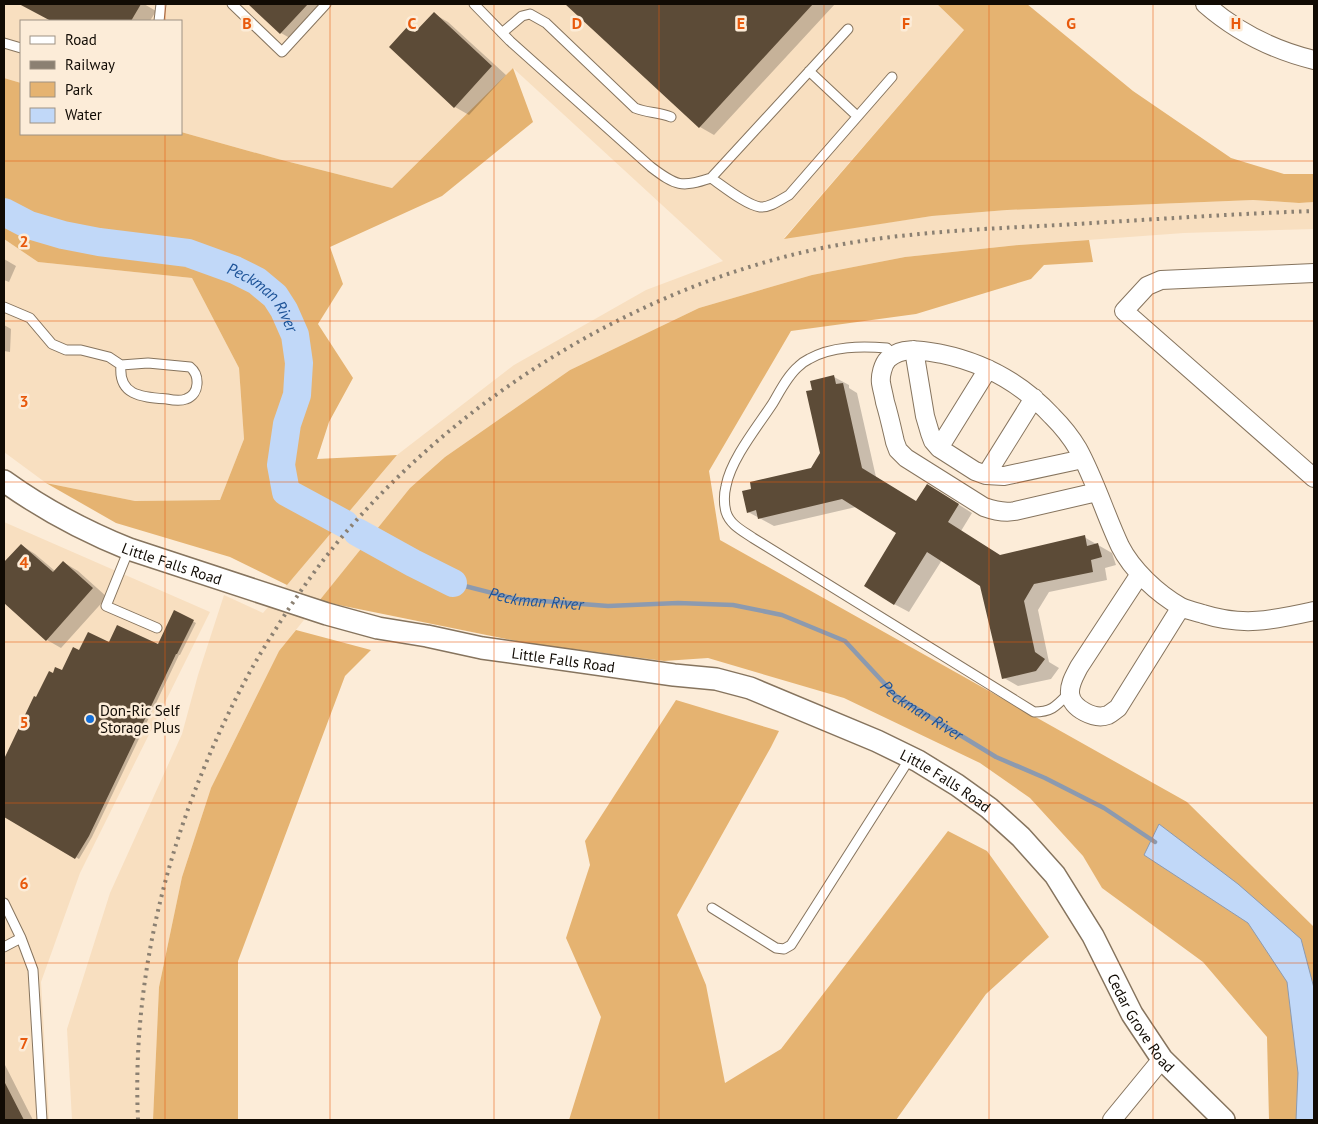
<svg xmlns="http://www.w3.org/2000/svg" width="1318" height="1124" viewBox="0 0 1318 1124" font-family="'PT Sans',sans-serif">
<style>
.built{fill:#f8dfc0}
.green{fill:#e5b371}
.water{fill:#c1d8f8;stroke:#8c9aaf}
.shadow{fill:#0003}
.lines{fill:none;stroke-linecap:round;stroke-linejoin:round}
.stream{stroke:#8c9aaf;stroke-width:4.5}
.river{stroke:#c1d8f8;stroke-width:28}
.building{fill:#5c4b37}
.service-casing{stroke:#86745e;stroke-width:11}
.minor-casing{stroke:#86745e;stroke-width:20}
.tertiary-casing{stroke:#86745e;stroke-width:24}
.service{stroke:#fff;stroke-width:9}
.minor{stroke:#fff;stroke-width:18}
.tertiary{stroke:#fff;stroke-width:21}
.rail{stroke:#8b8072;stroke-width:4;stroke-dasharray:2.5 5;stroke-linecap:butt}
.grid{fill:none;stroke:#e8590c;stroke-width:1;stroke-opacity:0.55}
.poi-dot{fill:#146fd9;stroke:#fcecd8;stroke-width:2}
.labels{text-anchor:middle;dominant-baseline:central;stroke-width:5;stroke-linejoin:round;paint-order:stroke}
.street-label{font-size:15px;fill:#110b04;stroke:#fcecd8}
.poi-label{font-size:15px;fill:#110b04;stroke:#fcecd8;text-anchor:start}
.water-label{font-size:16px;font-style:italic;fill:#1d5398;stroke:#fcecd8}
.grid-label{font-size:16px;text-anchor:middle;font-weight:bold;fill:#e8590c;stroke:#fcecd8;stroke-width:5;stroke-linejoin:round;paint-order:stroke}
</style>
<rect width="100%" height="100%" fill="#fcecd8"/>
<path class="built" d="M4 4H937L964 30 784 238 932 216 1007 210 1253 200 1299 203 1314 202V229L1184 233 1019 245 905 257 812 275 699 308 570 370 445 457 410 488 279 651 211 788 182 877 159 987 153 1120H72L67 1029 110 893 182 734 198 675 224 595 263 613 397 455 514 365 646 290 723 261 513 68 392 188 278 159 181 132V21H21V83L4 78Z
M4 239 38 262 192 278 239 368 244 439 220 500 135 501 46 483 4 452Z
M4 522 210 612 80 873 41 982 49 1120H4Z"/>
<path class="green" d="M937 4H1027L1133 91 1231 158 1284 174H1314V202L1299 203 1253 200 1007 210 932 216 784 239 964 30Z
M513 68 533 122 442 196 330 247 343 284 318 324 353 378 329 422 317 459 397 455 287 585 230 557 116 523 46 483 135 501 220 500 244 439 239 368 192 278 38 262 4 239V78L21 83V134H181V132L278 159 392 188Z
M1089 240 1093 262 1044 265 1031 279 916 314 791 331 709 471 720 540 1187 802 1314 927V1120H1269L1267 1037 1203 962 1102 888 1083 856 1030 798 980 763 844 698 708 658 664 661 526 643 319 601 410 488 445 457 570 370 699 308 812 275 905 257 1019 245Z
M296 630 371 650 345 676 238 961V1120H153L159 987 182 877 211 788 279 651Z
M676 700 779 731 771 747 677 915 706 985 725 1083 781 1049 948 831 987 851 1049 937 986 994 896 1120H569L601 1017 566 938 590 865 585 841Z"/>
<path class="water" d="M1159 824 1238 884 1301 939 1314 988V1120H1296L1298 1073 1287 982 1248 923 1144 855Z"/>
<path class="shadow" d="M21 4H144L156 11 150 21H54Z
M250 4H330L295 41 281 33Z
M567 4H835L714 135 700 127Z
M434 14 448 22 506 75 469 115 455 107 409 28 416 33Z
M4 259 16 266 9 282 4 280Z
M4 325 11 329 10 352 4 351Z
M834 377 849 385V388L857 393 876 477 916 502 942 494 972 513 961 531 1001 556 1084 537 1112 553 1116 565 1105 568 1107 580 1049 592 1038 610 1049 662 1059 668 1051 679 1018 686 1004 678 981 585 942 560 909 612 894 604 898 532 856 507 774 526 748 512 812 469 822 453 813 391Z
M21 545 35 554 55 571 63 562 78 571 107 597 61 648 47 640 4 601V564Z
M175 612 196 623 180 655H179L92 837 79 859 4 816V762L35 698 37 699 53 674 62 672 80 652 110 643 158 646Z
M4 1063 33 1120H4Z"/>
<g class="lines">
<path class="stream" id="s1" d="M453 583 516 599 608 606 678 603 733 605 782 615 845 641 896 696 996 757 1045 778 1104 808 1155 842"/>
<g class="river">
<path id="s2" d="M4 212 29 225 63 235 99 242 188 253 235 270 257 281 275 296 284 310 295 335 299 363 297 395 287 424 281 465 286 492 345 524"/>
<path d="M357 532 413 563 453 583"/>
</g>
</g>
<path class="building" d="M19 4H141L131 21H51Z
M248 4H308L280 34Z
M565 4H813L699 128Z
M434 12 492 66 454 108 389 47 408 26 415 32Z
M834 375 836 384 843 383 862 468 916 501 927 484 959 504 948 522 1000 555 1085 535 1087 546 1098 543 1102 557 1091 560 1093 572 1034 584 1024 601 1035 652 1045 659 1036 671 1002 679 980 586 927 552 894 605 864 586 896 533 842 499 758 519 756 510 747 513 742 491 751 489 750 482 811 468 820 453 806 391 812 390 810 381Z
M21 544 53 572 63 561 93 588 46 641 4 603V562Z
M174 610 194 620 177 654H176L89 836 75 859 4 817V759L34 696 36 697 49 671 53 673 55 667 62 670 73 647 79 650 88 632 109 642 117 625 158 644Z
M4 1081 24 1120H4Z"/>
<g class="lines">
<defs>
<path id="service" d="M232 4 282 52 326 4
M474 4 510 41 651 167C676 186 681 188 711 178L848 29
M159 21 161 4
M502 33 522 16 530 14 546 23 635 108C647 113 659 112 671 117
M4 43 21 48
M809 71 857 116
M711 178C723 186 746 205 760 207 770 208 780 200 789 195L892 77
M4 307 30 318 52 344 66 350H81L109 357 121 365 148 363 190 367C200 375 200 394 186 399 181 401 172 400 167 399 142 397 118 396 121 365
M893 355 887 348C861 346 832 346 809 359 805 361 802 363 799 366 788 375 780 391 773 403 758 426 731 459 726 486 724 494 724 504 726 512 730 525 743 531 753 538L1034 712C1053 712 1057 705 1070 692
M129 549 106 606 157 628
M4 903 21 938 33 970 42 1120
M712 908 776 948 784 949 791 945 910 758
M4 947 21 938"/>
<path id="minor" d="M1205 4C1237 32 1273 50 1314 60
M1314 273 1161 280 1147 286 1124 311 1314 478
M914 350 925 416 930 433 933 441 939 448 975 471 986 475 1004 476 1083 459
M939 448 988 369
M986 475 1034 398
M1097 492 1015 511C1004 513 995 511 984 507L906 458 898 450 895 442C892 429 889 415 885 402 884 396 882 389 881 383 880 376 883 364 888 359 902 345 925 351 942 354 985 363 1023 385 1052 416 1062 426 1071 437 1078 449 1095 480 1105 514 1120 546 1132 570 1158 594 1181 607 1188 610 1196 612 1203 614 1244 627 1273 620 1314 611
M1140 574 1079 667C1075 675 1069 684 1070 694 1072 709 1095 720 1108 715 1112 713 1115 710 1118 708L1181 607
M1112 1120 1162 1059"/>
<g id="tertiary">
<path id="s3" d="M4 481C43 509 84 531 129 549L327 614 378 628 427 636 482 648 674 675 716 679 750 688 877 741 918 761 957 785 989 808 1021 837 1055 875 1093 936 1132 1014 1162 1059 1224 1120"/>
</g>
</defs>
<use href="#service" class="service-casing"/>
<use href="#minor" class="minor-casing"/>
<use href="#tertiary" class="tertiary-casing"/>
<use href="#service" class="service"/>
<use href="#minor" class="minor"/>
<use href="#tertiary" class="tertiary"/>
<path class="rail" d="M138 1120C131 967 174 814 246 679 254 664 263 649 272 635 293 601 316 568 341 538 453 405 613 303 780 258 872 233 965 230 1059 225 1144 220 1229 214 1314 211"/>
</g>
<path class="grid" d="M165 4V21M330 4V1120M494 4V1120M659 4V1120M824 4V1120M989 4V1120M1153 4V1120M165 134V1120M4 161H1314M4 321H1314M4 482H1314M4 642H1314M4 803H1314M4 963H1314"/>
<circle class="poi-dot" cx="90" cy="719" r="5"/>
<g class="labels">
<g class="street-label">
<text stroke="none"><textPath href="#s3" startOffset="188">Little Falls Road</textPath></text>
<text stroke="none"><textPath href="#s3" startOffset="592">Little Falls Road</textPath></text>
<text stroke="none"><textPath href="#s3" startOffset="998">Little Falls Road</textPath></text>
<text stroke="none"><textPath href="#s3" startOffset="1315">Cedar Grove Road</textPath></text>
</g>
<g class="poi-label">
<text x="100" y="710">Don-Ric Self<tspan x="100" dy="17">Storage Plus</tspan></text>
</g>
<g class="water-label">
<text stroke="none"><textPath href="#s2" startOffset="280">Peckman River</textPath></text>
<text stroke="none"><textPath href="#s1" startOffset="85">Peckman River</textPath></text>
<text stroke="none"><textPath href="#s1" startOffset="505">Peckman River</textPath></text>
</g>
</g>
<g class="grid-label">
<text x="247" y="29">B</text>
<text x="412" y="29">C</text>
<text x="577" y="29">D</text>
<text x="741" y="29">E</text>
<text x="906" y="29">F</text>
<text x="1071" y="29">G</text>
<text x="1236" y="29">H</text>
<text x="24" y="247">2</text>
<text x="24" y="407">3</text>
<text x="24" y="568">4</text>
<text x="24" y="728">5</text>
<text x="24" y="889">6</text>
<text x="24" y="1049">7</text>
</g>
<rect width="1318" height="1124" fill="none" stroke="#110b04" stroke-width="10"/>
<rect x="20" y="20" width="162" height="115" fill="#fcecd8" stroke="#9e9283"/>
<rect x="30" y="36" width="25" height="8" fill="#ffffff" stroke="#9e9283"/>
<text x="65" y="45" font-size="15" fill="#110b04">Road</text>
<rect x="30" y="61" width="25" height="8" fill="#8b8072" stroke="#9e9283"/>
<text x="65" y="70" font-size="15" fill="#110b04">Railway</text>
<rect x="30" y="82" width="25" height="15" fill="#e5b371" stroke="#9e9283"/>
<text x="65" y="95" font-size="15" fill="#110b04">Park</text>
<rect x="30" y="108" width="25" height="15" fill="#c1d8f8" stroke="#9e9283"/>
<text x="65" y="120" font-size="15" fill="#110b04">Water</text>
</svg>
